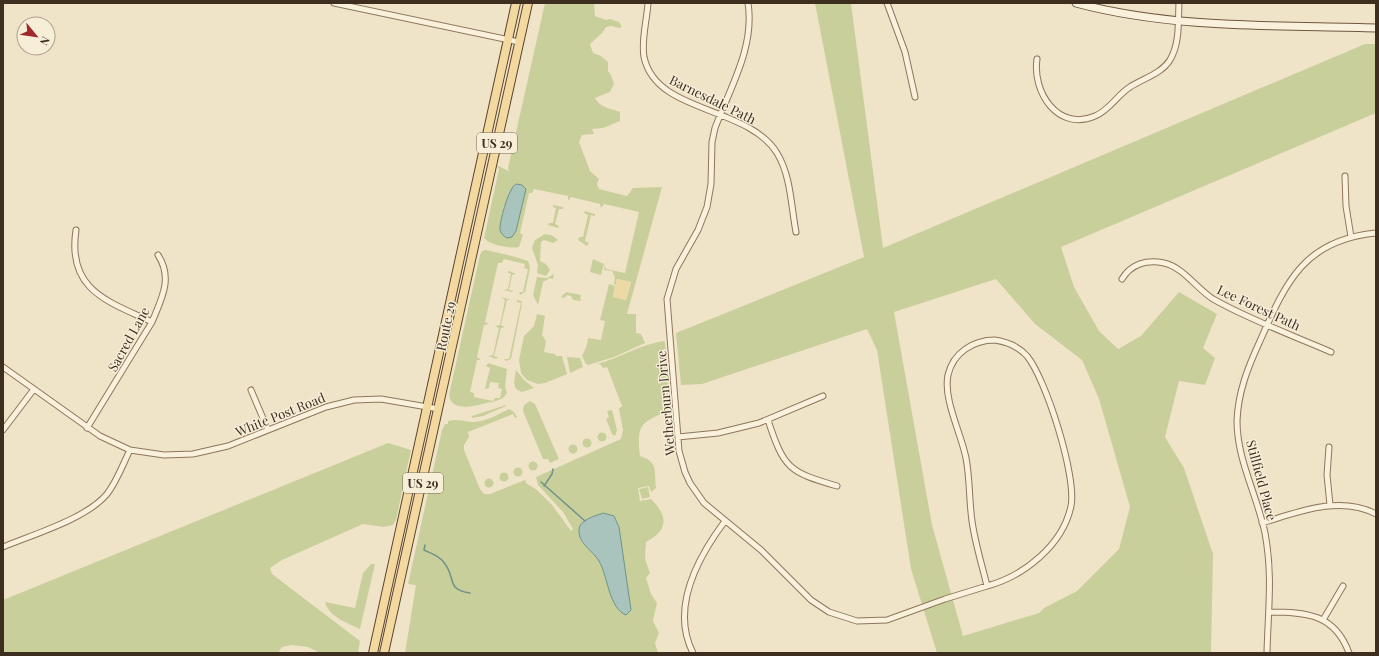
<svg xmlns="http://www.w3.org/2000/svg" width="1379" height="656" viewBox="0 0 1379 656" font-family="'Playfair Display',serif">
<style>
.green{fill:#c9cf9b;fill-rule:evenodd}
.sand{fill:#ecd9a5}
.water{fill:#a9c4bc;stroke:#6f938a}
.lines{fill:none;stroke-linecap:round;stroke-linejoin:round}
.stream{stroke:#6f938a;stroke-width:1.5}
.minor-casing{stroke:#8d765c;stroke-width:7}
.secondary-casing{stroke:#6f573f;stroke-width:9}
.primary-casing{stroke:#5b4430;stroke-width:10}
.minor{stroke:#faf1dc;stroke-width:5}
.secondary{stroke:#faf1dc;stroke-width:7}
.primary{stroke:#f3d9a0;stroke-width:8}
.labels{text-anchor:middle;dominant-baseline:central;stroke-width:3;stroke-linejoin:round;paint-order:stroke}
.shield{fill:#f7eed8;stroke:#756857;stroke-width:1}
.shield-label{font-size:12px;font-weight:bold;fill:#3d2e20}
.street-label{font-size:13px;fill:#3d2e20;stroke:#f7eed8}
</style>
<rect width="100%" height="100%" fill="#f0e4c8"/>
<path class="green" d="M545 3H594L595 16 606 20 610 19 619 22 622 27 619 28 612 26 606 27 602 33 590 44 593 53 601 56 608 62V71L611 75 614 84 610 92 595 98C600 108 610 108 620 112V121L603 128 592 129 594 134 582 135 579 142 590 171 599 179 597 184 599 189 627 196 633 188 662 187 627 314H636V333L641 334 645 343 614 357 588 365 586 364 582 356 587 345 588 338 601 340 605 321 600 320 609 284 615 286 613 297 626 300 631 282 617 279 616 285 614 284 615 277 612 271 604 270 605 265 606 269 625 273 639 212 604 204 601 208 600 204 571 197 568 201V196L534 189 532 193H529L520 233 523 235 519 247C511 249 489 245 484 238L499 169 496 165 509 171 508 168Z
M815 3H851L883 248 1365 44H1376V113L1061 247 1074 287 1099 331 1118 349 1141 336 1179 292 1217 314 1203 348 1215 358 1205 385 1179 381 1165 437 1184 468 1213 554 1211 653H937L911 569 877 350 867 329 702 384 681 385 676 333 864 257ZM996 279 1035 324 1082 360 1099 399 1130 507 1119 549 1077 591 1044 608 1039 613 963 636 932 525 894 312Z
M553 205 563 207V209H559L555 224 559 226 558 228 548 225 549 223H553L556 208 553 207Z
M585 211 595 214V216L591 215 585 241 589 243 587 246 578 240 579 237H583L588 215 584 213Z
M545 234 551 235 558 240 553 243 544 240 541 242 540 261 546 264 550 270 546 276 537 273 538 265 532 248 535 240Z
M486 250 516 257 528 261 530 268 525 292 520 295 519 292H523L528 269 524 268 525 264 504 259 502 263H498L485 322 489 324 484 325 477 357 481 360H477L470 392 474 393V397L493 401 495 398H500L502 389 498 388 499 383 490 382 489 388 485 389 490 368 486 366 488 363 507 369 505 387 507 393C505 395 504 398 501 399 495 402 489 402 483 404 471 407 451 411 449 395L480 255 482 251Z
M593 259 604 264 601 275 590 272Z
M509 271 516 274 512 275 509 290 513 291 512 292 503 290 508 289 511 274 507 272Z
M554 274 553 279 550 278 543 282 538 305 533 295 537 277 547 278Z
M566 292 581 295 580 299 582 301 573 300 571 296 567 295 564 298 561 297Z
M501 297 511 300H507L501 325 505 327 501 328 494 356 498 357 496 359 488 356 493 355 499 328 495 326 500 325 505 300Z
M517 300 521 301 522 304 511 359 506 361 504 359H509L521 303 517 302Z
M537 314 545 316 542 335 546 341 544 352 555 354 556 356H562L567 374 545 383 538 384 527 380 521 373 519 360 524 336 534 326Z
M664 341 665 343 671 410C642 422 636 423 640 456 659 462 654 472 656 488L651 492 649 486 638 488 640 501 651 499C668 516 669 530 646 542L645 559 650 573 646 578 651 594 657 603 653 621 659 633 655 643 658 653H405L416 585 408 584 442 430 445 424H448V421C456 418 465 422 474 422 487 421 497 415 509 409L514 412 517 417 515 418 513 414 468 432 469 437 464 445V450L480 489 484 494H490L525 480 526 483 537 490 553 506 571 531 573 529 563 512 538 485 536 477 621 439 623 430 619 409 622 406 607 367 603 368 600 364H596C619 359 640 344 664 341Z
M567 357 580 358 583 367 570 373Z
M516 370 524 380 534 388 522 392 516 389 514 383Z
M530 401 535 404 559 459 550 463 548 459H543L523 411 524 405Z
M506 405V406L483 416 472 418V416Z
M612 410 617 430 615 436 612 434 606 419 609 417 607 411Z
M597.5 437a4.5 4.5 0 1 1 9 0a4.5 4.5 0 1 1-9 0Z
M582.5 443a4.5 4.5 0 1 1 9 0a4.5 4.5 0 1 1-9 0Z
M388 443 411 450 396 520 393 525 384 527 363 524 282 560 270 568 272 574 360 641 358 653H320L308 647 291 645 282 647 278 653H3V600Z
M568.5 449a4.5 4.5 0 1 1 9 0a4.5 4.5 0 1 1-9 0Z
M528.5 466a4.5 4.5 0 1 1 9 0a4.5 4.5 0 1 1-9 0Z
M513.5 472a4.5 4.5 0 1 1 9 0a4.5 4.5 0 1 1-9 0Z
M499.5 477a4.5 4.5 0 1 1 9 0a4.5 4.5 0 1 1-9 0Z
M484.5 483a4.5 4.5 0 1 1 9 0a4.5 4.5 0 1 1-9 0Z
M648 487 650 497 642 499 639 489Z
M371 564H375L360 629C347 623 329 617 325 602L355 608 363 573Z"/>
<path class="sand" d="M617 279 630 282 626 300 613 297Z"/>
<path class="water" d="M516 184 522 185 526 189 516 231 512 237 507 238C503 236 500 233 500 228 500 220 509 187 516 184Z
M603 513 614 516 619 527 631 610 626 615C609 608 608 578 600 563 595 552 578 544 579 530 579 520 595 516 603 513Z"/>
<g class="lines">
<path class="stream" d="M541 482 585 521
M544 486 552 474 553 469
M425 545 424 550C432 554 440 556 445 564 456 578 446 590 470 593"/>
<defs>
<path id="minor" d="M334 3 519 42
M648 3C647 20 641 40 644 57 656 114 747 105 777 153 791 176 791 206 796 232
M748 3C755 47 730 88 715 128L712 142 711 184 707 207 698 230 676 269 667 299 679 451 685 472 690 483 704 503 761 550 811 600 829 612 857 621 887 620 945 599 987 586
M887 3 905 52 915 97
M1037 59C1032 92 1058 132 1095 116 1110 110 1117 95 1130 87 1144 78 1161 74 1170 60 1180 43 1178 22 1179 3
M1345 176 1346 206 1351 237
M76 230C67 290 107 301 152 322
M1122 279C1131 264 1147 259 1164 263 1183 267 1197 289 1213 299 1250 320 1292 335 1331 352
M995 340C1008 342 1019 347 1027 356 1046 379 1077 477 1071 506 1063 545 1024 576 987 586 982 565 975 543 972 521 969 500 970 479 966 458 961 433 943 399 948 375 953 353 973 340 995 340Z
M3 367 100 436 130 450 164 455 193 454 228 446 326 407 354 400 381 399 439 409
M251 390 268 430
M768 420C784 469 789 472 837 486
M87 428 152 322C162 298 173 278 158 255
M3 430 34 389
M678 437 718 433 759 423 823 396
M1329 447 1327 475 1330 505
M1262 523C1298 512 1340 495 1376 514
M3 547C34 534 86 519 107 494 117 481 123 464 130 450
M1270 612C1306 612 1335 614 1349 653
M1323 620 1343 586
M693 653C670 608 698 557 725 521
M1267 653C1268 610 1273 576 1265 533 1257 495 1237 460 1237 421 1238 392 1248 367 1260 341 1286 282 1304 240 1376 233"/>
<path id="secondary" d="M1076 3C1173 29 1276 25 1376 28"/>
<path id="primary" d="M373 653 516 3
M384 653 528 3"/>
</defs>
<use href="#minor" class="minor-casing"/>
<use href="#secondary" class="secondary-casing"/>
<use href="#primary" class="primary-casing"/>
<use href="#minor" class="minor"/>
<use href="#secondary" class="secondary"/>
<use href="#primary" class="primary"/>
</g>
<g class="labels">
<g class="shield">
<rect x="477" y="133" width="40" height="20" rx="3"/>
<rect x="403" y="473" width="40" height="20" rx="3"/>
</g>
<g class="shield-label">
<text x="497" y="143">US 29</text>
<text x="423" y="483">US 29</text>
</g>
<g class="street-label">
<text transform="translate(713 99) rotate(26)">Barnesdale Path</text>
<text transform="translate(1259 307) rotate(25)">Lee Forest Path</text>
<text transform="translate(445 326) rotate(-78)">Route 29</text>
<text transform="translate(128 339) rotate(-61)">Sacred Lane</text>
<text transform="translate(665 403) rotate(-95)">Wetherburn Drive</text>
<text transform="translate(280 414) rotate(-22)">White Post Road</text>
<text transform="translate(1262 480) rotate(75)">Stillfield Place</text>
</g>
</g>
<rect width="1379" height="656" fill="none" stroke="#3d2e20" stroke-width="8"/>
<g transform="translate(36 36) rotate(119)"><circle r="19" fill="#f7eed8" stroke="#ada18e"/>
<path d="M0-3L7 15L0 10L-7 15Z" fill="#9e2a2b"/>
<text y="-6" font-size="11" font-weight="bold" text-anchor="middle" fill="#3d2e20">N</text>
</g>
</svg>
